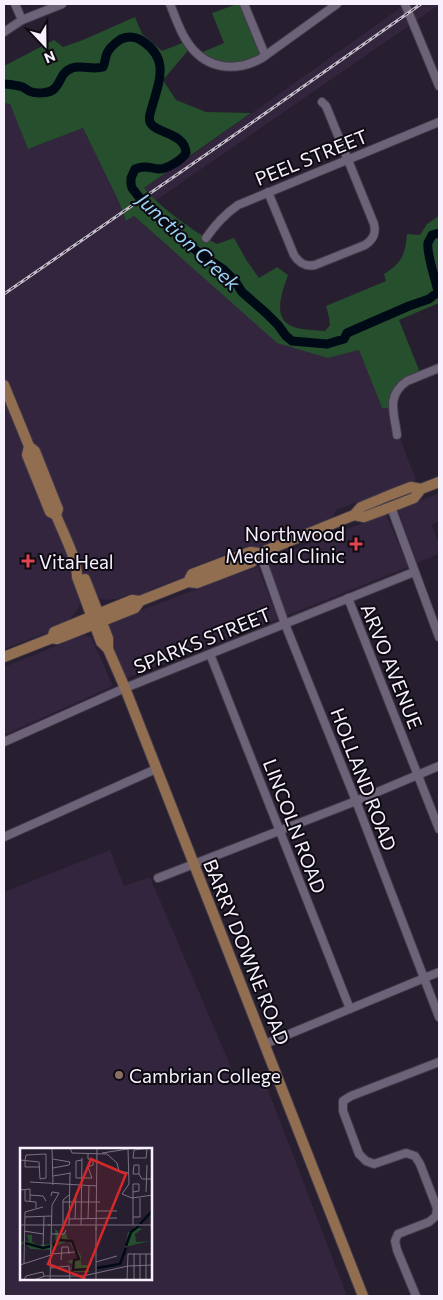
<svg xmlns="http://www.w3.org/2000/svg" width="443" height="1300" viewBox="0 0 443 1300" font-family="Commissioner,sans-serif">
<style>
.built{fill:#32253d;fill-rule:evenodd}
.green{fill:#254f2d}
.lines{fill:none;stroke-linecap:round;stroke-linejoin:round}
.stream{stroke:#4a4f5c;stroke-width:1}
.river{stroke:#000a16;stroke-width:9}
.minor-casing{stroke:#433a4b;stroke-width:10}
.major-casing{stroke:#433a4b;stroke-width:12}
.minor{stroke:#6d6378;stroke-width:8}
.major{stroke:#926e51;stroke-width:10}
.rail-casing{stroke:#c3bcca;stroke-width:3}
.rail{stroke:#0e0a12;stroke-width:1;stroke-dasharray:4;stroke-linecap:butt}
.health-dot{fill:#e0444e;stroke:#0e0a12;stroke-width:2}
.education-dot{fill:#8d6e63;stroke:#0e0a12;stroke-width:2}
.labels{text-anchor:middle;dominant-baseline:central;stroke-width:4;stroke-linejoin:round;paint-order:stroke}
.street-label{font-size:19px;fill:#f7f1fe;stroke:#0e0a12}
.poi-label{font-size:19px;fill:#f7f1fe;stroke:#0e0a12;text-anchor:start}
.water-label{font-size:20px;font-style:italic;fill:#99d3f6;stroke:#0e0a12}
.inset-river{fill:none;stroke:#000a16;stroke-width:2.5}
.inset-road{fill:none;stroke:#7a7282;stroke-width:1}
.view{fill:#d62828;fill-opacity:0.15;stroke:#d62828;stroke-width:2.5}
.inset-edge{fill:none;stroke:#f7f1fe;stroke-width:2.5}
</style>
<rect width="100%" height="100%" fill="#271e30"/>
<path class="built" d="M406 4H439V5L155 201 144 188 191 156Z
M4 103H10L28 149 83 128 118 200 126 221 134 216 173 251 328 358 359 350 382 408H392L396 428 416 480 336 510 333 518 257 548 248 546 190 568 186 576 139 595 130 594 117 599 105 600 101 599 90 591 83 570 76 565 75 574 80 604 76 612 68 620 51 627 49 632 4 649Z
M439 493V521L432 525 439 545V554L417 563 398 510Z
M386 514 408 567 286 616 265 564 266 560Z
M258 567 278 619 124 679 105 624 223 579Z
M83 635 91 637 113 686 4 735V667Z
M110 850 124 886 150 877 236 1079 261 1071 347 1296H4V892ZM21 1149H151V1279H21Z"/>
<path class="green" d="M237 4H244L264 55 231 66 198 54 224 43 212 13Z
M135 17 142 34 162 51 187 41 191 47 163 80 176 100 206 112 251 113 144 188C162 209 193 231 217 244L234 238 247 261 259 278 277 267 288 275C282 293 270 322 297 328 306 330 316 330 325 331L330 325 329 317 326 306 386 281 384 274C402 263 405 255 407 234L420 235 427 224 439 216V303L399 320 421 375 407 381 392 408H382L359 350 328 358 277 343 134 216 126 221 118 200 83 128 28 149 10 104 4 103V66L54 40 63 47 83 40Z"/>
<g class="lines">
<path class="stream" d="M437 289 439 290"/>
<path class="river" d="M4 84C9 84 14 85 19 86 23 86 25 89 29 91 35 94 50 94 55 88 62 81 60 73 72 68 82 65 93 70 103 67 105 63 105 60 106 56 108 48 115 43 121 39 128 36 133 36 139 39 170 57 160 79 152 107 151 111 148 117 150 122 155 134 185 132 186 153 182 160 167 169 159 169 149 168 146 165 135 169L131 178V184L132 188 146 206 200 254 223 269 235 281 242 292 266 313 278 325 286 336 292 341 327 344 344 339 347 333 409 306 429 299 438 292C436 280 426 253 428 243 429 240 431 238 432 235L439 233"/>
<defs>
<path id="minor" d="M15 4 22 20
M170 4C175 16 179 29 186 40 203 68 233 74 262 58L337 4
M244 4 265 55
M405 4 439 86
M4 32 22 20 62 4
M268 192 294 255C299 263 305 267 315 265L365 245C374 239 376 233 374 224L326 106 322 102
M206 238C215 225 225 214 238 205L439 122
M397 435C395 415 385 396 407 381L439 368
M391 507 439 637
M260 553 285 624 356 801 439 1017
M348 598 439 829
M210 654 350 1009
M4 742 125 688 414 572
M4 837 156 769
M158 878 356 801 439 766
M265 1044 439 972
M416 1296 397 1250 395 1241 398 1234 429 1222 436 1216 437 1208 420 1164 415 1156 406 1153 374 1164 366 1161 359 1154 343 1111V1101L351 1096 439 1062"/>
<path id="major" d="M4 385 29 446 27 455 50 512 56 515
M29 446 35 451 58 509 56 515C63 533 77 558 77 577L101 642 108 649 125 688 363 1296
M354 515 364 517 391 507 414 498 421 489 439 482
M85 579 108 638V649
M188 582 192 574 250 552 260 553
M52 638 54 632 132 600 140 601
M4 657 52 638 57 639 65 636 135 608 140 601 188 582 197 583 252 562 260 553 354 515 361 507 390 495 411 487 421 489"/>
</defs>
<use href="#minor" class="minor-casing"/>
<use href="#major" class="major-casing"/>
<use href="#minor" class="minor"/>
<use href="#major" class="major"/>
<defs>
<path id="rail" d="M4 294 230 138 421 4"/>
</defs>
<use href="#rail" class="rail-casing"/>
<use href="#rail" class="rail"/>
</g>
<g class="health-dot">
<path d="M353.5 536.5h5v5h5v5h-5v5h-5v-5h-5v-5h5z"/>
<path d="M25.5 553.5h5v5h5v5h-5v5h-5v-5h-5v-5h5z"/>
</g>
<circle class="education-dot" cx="119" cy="1075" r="5"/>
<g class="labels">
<g class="street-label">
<text transform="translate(311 157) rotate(-22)">PEEL STREET</text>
<text transform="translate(202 640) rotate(-22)">SPARKS STREET</text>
<text transform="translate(392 666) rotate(68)">ARVO AVENUE</text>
<text transform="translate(364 779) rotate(69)">HOLLAND ROAD</text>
<text transform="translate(295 826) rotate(69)">LINCOLN ROAD</text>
<text transform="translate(247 952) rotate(68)">BARRY DOWNE ROAD</text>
</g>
<g class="poi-label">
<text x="345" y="533" text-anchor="end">Northwood<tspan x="345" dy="22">Medical Clinic</tspan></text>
<text x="39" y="561">VitaHeal</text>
<text x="129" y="1075">Cambrian College</text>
</g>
<g class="water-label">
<text transform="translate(189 241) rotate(43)">Junction Creek</text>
</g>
</g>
<g transform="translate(20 1148)">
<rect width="132" height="132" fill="#271e30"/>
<path d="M115 78 122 81 115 86 116 94 130 93 105 99 108 84 113 83ZM35 81 38 83V91H42V86L46 85 47 90 53 94 61 108V117H67L70 124H54L50 121 53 117 47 113 58 110 49 93 32 99 31 102 11 101 4 95 0 98V94L9 93 7 87H12V94L18 97 36 96Z" fill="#254f2d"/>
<path class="inset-river" d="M120 76 133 62M5 95 23 100 31 98M33 98 39 92 52 93 59 111 54 112 53 122 70 121M106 98 111 84 119 78M77 120 100 116 106 100"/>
<path class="inset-road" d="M32 0 33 37M50 0 52 5 87 6 97 15 99 23 109 25M127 1 126 10H113L114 2 131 0M82 5 108 1 109 36 102 46 112 50 133 47M0 12 19 14M5 12 6 7 26 6V30L20 31M5 12V19H20M62 12 56 13V30H72L68 19 73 17V12L68 11V5M19 14 20 31M33 20 49 17 50 14 33 11M119 26V17H114L113 26H119L122 31H133M33 28 51 25M10 34 77 38M0 42 10 41V53M5 42V53L16 54V60M126 44 127 17M10 47 23 48 26 53M43 54H80M76 63H97M5 69 32 68M113 69H120V50M49 71 97 70M55 71 56 45M68 71 69 38M0 77H30M28 77H133M43 77V52L49 47M49 77 50 25M61 77 62 10M113 77V36H119V43L113 44M76 79V132M76 82 77 0M4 83 23 86M31 86H44L46 82M23 98 24 68M31 106 55 104M120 106V132M41 112 42 99H48L49 106M76 114 97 108M4 116 5 64 23 59M0 117 31 107M31 120 49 118 50 132M4 132 6 128 18 125 23 124 24 128M14 132 25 128H63L108 118 133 117M30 132 32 57 39 45 32 44 31 48M107 132 108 106H133M114 132V106M126 132V106"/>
<path class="view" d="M71 11 106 26 64 130 28 116Z"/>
<rect width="132" height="132" class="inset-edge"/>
</g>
<rect width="443" height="1300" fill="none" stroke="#f7f1fe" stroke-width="10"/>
<g transform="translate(45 45) rotate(158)" stroke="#0e0a12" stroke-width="4" paint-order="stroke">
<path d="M0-4L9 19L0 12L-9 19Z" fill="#f7f1fe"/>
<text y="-8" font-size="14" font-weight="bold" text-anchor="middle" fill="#f7f1fe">N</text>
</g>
</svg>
